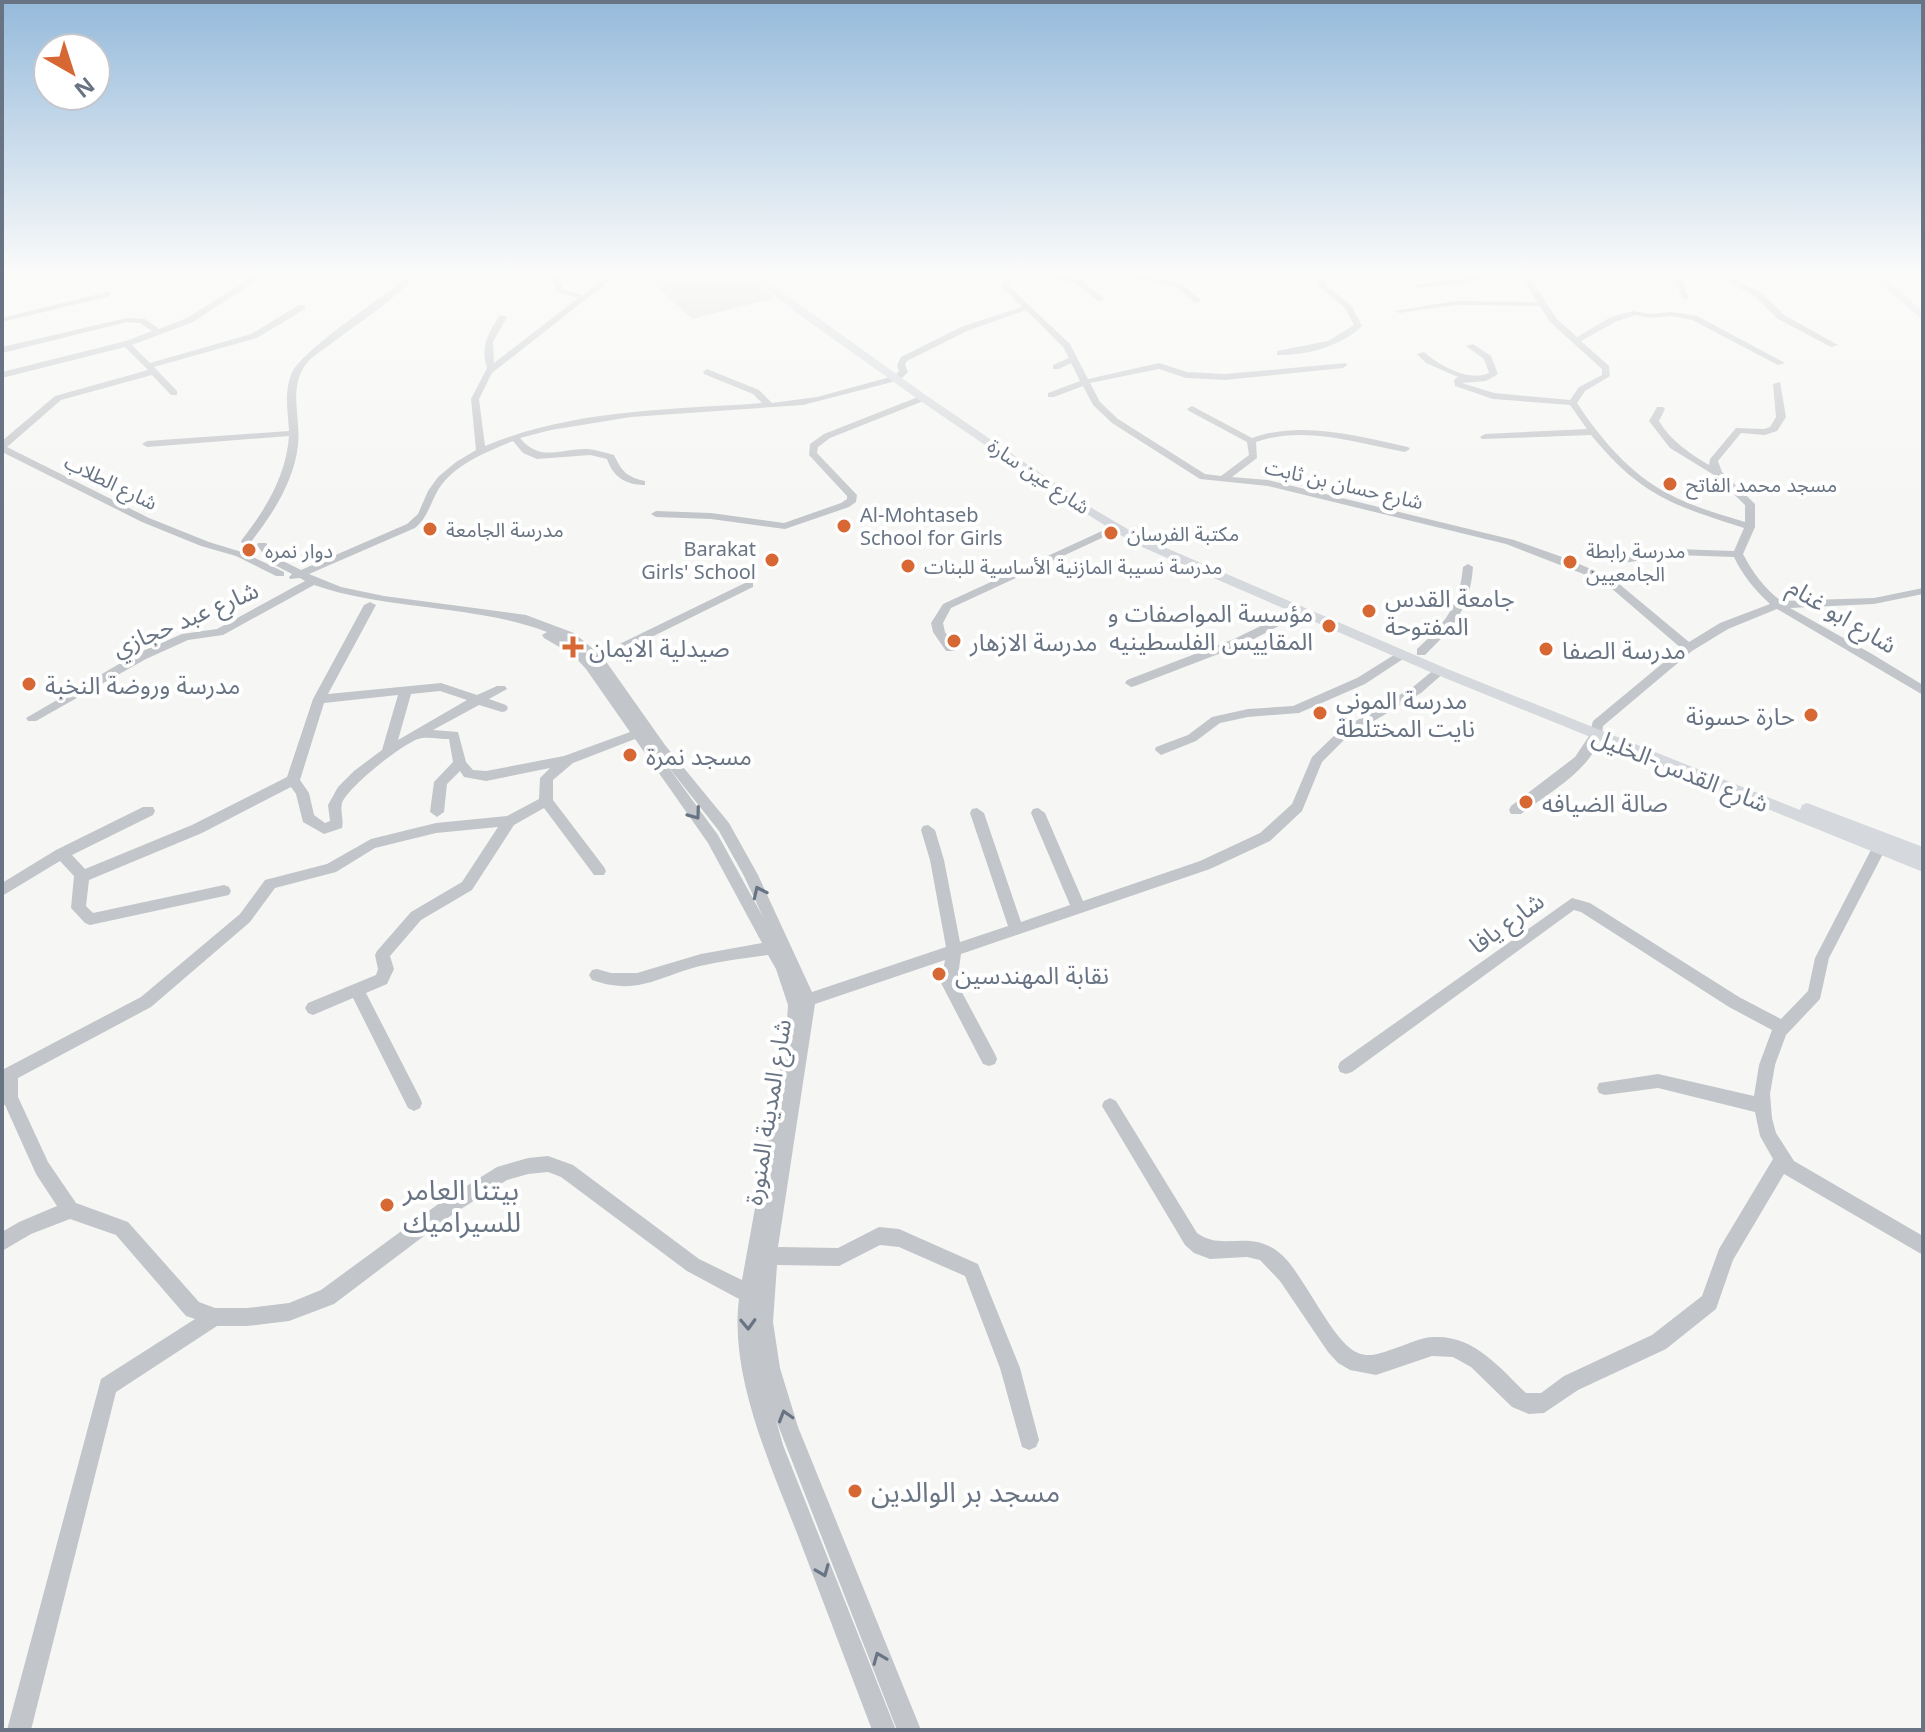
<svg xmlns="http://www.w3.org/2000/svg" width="1925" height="1732" viewBox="0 0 1925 1732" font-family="'Noto Sans','Noto Sans Arabic',sans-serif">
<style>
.green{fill:#d7ddd5}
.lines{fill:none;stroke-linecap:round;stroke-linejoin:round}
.minor{fill:#c2c5c9;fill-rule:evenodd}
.major{fill:#d5d8dc;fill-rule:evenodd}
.oneway{stroke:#687483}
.poi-dot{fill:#d76733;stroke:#fff;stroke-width:3}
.labels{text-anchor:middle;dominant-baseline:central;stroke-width:8;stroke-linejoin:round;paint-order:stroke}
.far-street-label{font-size:20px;fill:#687483;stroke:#fff}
.far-poi-label{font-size:20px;fill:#687483;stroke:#fff;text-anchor:start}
.poi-label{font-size:24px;fill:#687483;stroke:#fff;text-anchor:start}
.street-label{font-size:24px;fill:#687483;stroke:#fff}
.near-poi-label{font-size:28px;fill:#687483;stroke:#fff;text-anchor:start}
</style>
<rect width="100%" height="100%" fill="#f6f7f4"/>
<path class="green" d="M644 274H746L775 298 692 319Z"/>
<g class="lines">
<path class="minor" d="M257 274H266L193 322 132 345 150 363 251 334 299 305H305V309L257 338 154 367 177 391V395H171L152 375 61 400 7 447 149 518 209 542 245 553 284 572V576H276L236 556 201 546 142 522 2 452V441L55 396 148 370 125 347 2 378V372L126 341 152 331 140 323 127 322 2 353V347L127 318 145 319 159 329 187 318Z
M410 274H418C393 301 361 321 332 343 323 350 310 357 304 367 289 391 301 419 298 445 294 482 272 515 250 543H242L241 541C265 510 286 477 289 436L147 447 142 444 147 441 289 431C288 412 284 393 291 375 301 349 384 298 410 274Z
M550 274H558L563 289 583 295 610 274H618L492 373 479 399 485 446C573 409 669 410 762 403L753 394 704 374 703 372 707 369 759 390 772 403 817 397 894 376 899 371 897 365 901 357 961 327 1022 307 1002 287 1004 274H1012L1010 287 1070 344 1088 379 1159 363 1187 372 1225 374 1346 363 1347 365 1343 368 1225 380 1186 378 1159 369 1090 383 1100 402 1118 419 1205 474 1221 476 1249 455 1247 442 1189 411 1187 409 1192 406 1252 438C1301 420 1359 436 1408 447L1410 449 1405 452C1358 443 1303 425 1256 442L1257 458 1232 477 1268 480 1514 540 1565 558 1612 578 1689 642 1720 623 1770 604C1755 590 1743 576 1734 557L1675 555 1623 563 1618 560 1623 557 1675 549 1734 551 1744 528C1673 505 1641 496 1591 435L1482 439 1480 437 1485 434 1587 429 1570 405 1493 399 1455 386 1454 380 1458 377 1426 363 1417 354 1424 352C1440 366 1469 382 1489 373L1484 359 1466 346 1473 344 1491 356 1498 374 1486 381 1462 383 1494 393 1570 400 1579 387 1602 375V369L1550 322 1540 306 1455 305 1399 313 1395 311 1455 301 1537 302 1520 274H1528L1556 318 1577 337 1611 317 1633 311 1650 314 1671 312 1697 316 1785 363 1778 365 1692 320 1671 316 1650 318 1636 315 1617 321 1581 341 1609 366 1610 376 1585 391 1577 403C1600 438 1631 475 1669 494 1693 507 1719 514 1745 522V505L1714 475 1670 448 1649 421 1657 407H1663L1665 409 1659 421C1671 441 1689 453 1709 465L1710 459 1736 428 1764 429 1770 427 1776 417 1773 384 1780 382 1786 417 1777 431 1765 435 1741 433 1718 461 1722 472 1755 504V527L1743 554C1753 573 1764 588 1781 601L1874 598 1923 588V594L1874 604 1790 608 1872 654 1923 685V695L1777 609 1728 629 1692 651 1603 726C1599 766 1550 792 1521 814H1511L1509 810 1511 806 1575 757 1589 736 1593 721 1681 648 1604 582 1506 544 1268 486 1200 479 1112 423 1093 405 1083 386 1054 397H1048V393L1080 381 1071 363 1059 369H1053V365L1069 358 1063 347 1026 310 967 331 907 361 905 365 908 372 900 380 803 405 631 417 551 430 520 438C541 463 560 448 588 449 597 450 606 453 614 455 622 472 627 477 645 481V485C626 485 613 477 607 459L590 455 537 459 523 453 513 441C487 452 454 464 438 490 430 504 428 517 415 528L309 574 341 587 384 596 526 615 574 633 599 654 745 583H753V587L605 660 665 745 729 823 758 875 812 992 946 947 930 860 921 830 923 826 928 825 935 830 944 860 960 942 1008 926 970 813 972 809 977 808 984 813 1021 922 1070 905 1031 813 1033 809 1038 808 1045 813 1083 901 1200 861 1260 833 1292 804 1312 757 1339 731 1413 687 1436 668H1444L1446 671 1421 693 1347 737 1322 762 1302 811 1270 841 1210 869 961 954 957 983 995 1054 997 1059 995 1064 989 1066 983 1064 941 983 945 960 815 1004 778 1247 838 1248 879 1227 899 1229 978 1264 1020 1368 1039 1440 1036 1447 1029 1450 1022 1447 1000 1368 965 1276 899 1247 880 1245 839 1266 777 1265 773 1322 780 1368 798 1427 921 1730H897L776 1420 783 1445 896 1730H872C848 1667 824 1604 800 1541 772 1468 729 1378 739 1299L687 1271 561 1177 548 1172 528 1174 507 1180 453 1214 334 1304 289 1321 247 1326H217L116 1392 31 1730H7L101 1379 195 1319 186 1316 116 1235 70 1219 31 1234 2 1251V1232L19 1222 57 1206 36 1174 5 1105 2 1104V1074L4 1069 141 997 240 914 265 880 327 864 371 839 436 823 507 816 539 799 540 778 550 768 486 781 464 777 460 771 447 784 444 812 437 817 430 812 434 782 453 762 449 739C439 739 426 736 418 739 401 745 348 787 342 803 340 812 344 819 342 828L324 834 303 822 296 794 291 787 202 833 89 880 86 906 93 913 224 885 229 887 231 891 229 895 90 925 85 923 71 908 74 876 60 861 2 896V883L56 850 143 807H153L155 811 153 815 72 855 85 869 192 825 287 777 313 699 364 605 370 602 376 605 328 694 441 683 477 695 497 686H505L507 689 489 699 506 705 508 708 506 711 502 712 479 705 433 730 458 732 466 762 473 770 486 771 564 756 630 732 586 669 573 655 544 638 542 635 547 632C473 604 389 611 314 585L223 635 188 640 146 659 36 721H28L26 718 138 653 182 634 217 629 305 581 300 578 290 579 289 577 292 574 269 562 257 545 258 543H266L277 558 301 570 407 524 418 514 428 491 438 477 456 462 476 450 471 399 487 368C480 347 488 333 500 315L507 317 493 342 494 363 578 298 557 292ZM440 691 467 700 398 740 411 694ZM398 695 382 750 354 771 338 787 328 805 330 821 325 823 314 815 309 793 300 780 324 703ZM635 739 708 843 762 943 701 954 637 973H611L597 969 592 970 589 975 592 980C638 996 657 977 700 966 722 961 746 958 768 955L776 969 788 1005 786 1037 742 1280 699 1259 573 1165 548 1156 528 1158 497 1167 441 1202 321 1290 289 1303 247 1308H215L199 1302 128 1222 76 1203 48 1162 18 1097V1078L151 1007 250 922 275 888 336 872 375 848 436 833 498 827 462 882 411 912 377 951 375 955 378 969 376 975 308 1003 305 1008 308 1013 313 1015 353 998 408 1108 414 1111 420 1108 422 1103 420 1098 366 993 387 984 394 969 390 956 421 920 472 890 514 825 544 808 594 875H604L606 871 604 867 553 800V780L573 763ZM666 764 719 831 744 876 763 917 718 835Z
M1019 274H1038L1080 279 1105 299 1098 301 1075 283Z
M1106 274H1123L1180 282 1202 301 1195 303 1175 286Z
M1318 274H1326V285L1351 305 1362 326C1342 346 1305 356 1277 355V351L1328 341 1354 325 1345 308 1318 286Z
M1490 274H1503L1465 283 1416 288 1412 286Z
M1678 274H1686L1682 279 1689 299H1683L1674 279Z
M1714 274H1723L1762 293 1784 315 1838 345 1831 347 1778 319 1756 297Z
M107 292H110V296L2 322V318Z
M923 395 927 398 926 400 830 438 818 447 817 453 857 495 856 502 849 507 785 529 711 519 656 517 651 514 656 511 711 513 784 523 841 503 847 499V496L809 455 810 444 824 434Z
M1115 525 1119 526V530L951 608 943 623 945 632 956 648 954 651H946L933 632 931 623 943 604Z
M1468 564 1473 567C1470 608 1454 627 1425 655H1417V649C1445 623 1459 607 1463 567Z
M1300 607 1306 611 1304 613 1242 645 1135 686 1131 687 1125 683 1127 680 1234 639Z
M1402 650 1408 654 1406 657 1365 684 1299 713 1248 717 1220 723 1196 741 1161 755 1155 750 1156 747 1188 735 1212 717 1248 709 1293 706 1357 678Z
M1878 845 1885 850 1829 958 1820 999 1786 1035 1775 1065 1770 1094 1772 1118 1776 1133 1794 1161 1923 1236V1255L1784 1174 1733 1260 1716 1309 1666 1349 1578 1390 1544 1413 1529 1414 1512 1407 1471 1367 1453 1357 1432 1356 1376 1375 1350 1370 1338 1363 1328 1352 1280 1281 1260 1260 1247 1257 1210 1259 1194 1253 1185 1245 1102 1106 1104 1101 1110 1098 1116 1101 1197 1233C1225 1253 1251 1226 1283 1256 1305 1277 1333 1343 1358 1353 1370 1358 1381 1353 1393 1349 1406 1345 1421 1337 1434 1337 1474 1335 1500 1368 1526 1393H1541L1564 1376 1652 1335 1702 1296 1719 1249 1773 1159 1760 1136 1755 1112 1658 1088 1605 1095 1599 1093 1597 1088 1599 1083 1658 1074 1754 1096 1759 1065 1772 1030 1729 1007 1581 912 1574 910 1352 1072 1346 1074 1340 1072 1338 1067 1340 1062 1572 898 1590 903 1739 997 1781 1019 1808 991 1815 958 1873 846Z"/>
<path class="major" d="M748 274H757L927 396 1090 507 1143 538 1445 668 1800 810 1802 805 1807 803 1923 847V859L1920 858 1923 859V872L1435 674 1135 544 1082 511 919 400 797 313Z
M1862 274C1885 273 1906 297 1923 312V320L1890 292Z"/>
</g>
<defs><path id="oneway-chevron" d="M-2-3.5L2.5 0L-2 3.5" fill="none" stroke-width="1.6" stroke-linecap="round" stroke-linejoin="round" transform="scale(2)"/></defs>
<g class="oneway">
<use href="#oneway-chevron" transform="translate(695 814) rotate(54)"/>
<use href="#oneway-chevron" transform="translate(759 892) rotate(-115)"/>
<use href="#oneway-chevron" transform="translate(748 1324) rotate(88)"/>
<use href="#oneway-chevron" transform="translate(785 1416) rotate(-107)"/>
<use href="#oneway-chevron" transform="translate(823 1571) rotate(68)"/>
<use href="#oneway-chevron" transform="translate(879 1658) rotate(-112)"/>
</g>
<linearGradient id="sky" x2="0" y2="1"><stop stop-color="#95badb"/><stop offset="0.53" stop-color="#fbfbfa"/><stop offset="1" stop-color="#fbfbfa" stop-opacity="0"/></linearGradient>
<rect width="1925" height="516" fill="url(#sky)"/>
<g class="poi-dot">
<circle cx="1670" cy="484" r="8"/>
<circle cx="844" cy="526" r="8"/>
<circle cx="430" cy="529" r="8"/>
<circle cx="1111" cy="533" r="8"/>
<circle cx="249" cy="550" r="8"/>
<circle cx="772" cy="560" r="8"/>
<circle cx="1570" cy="562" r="8"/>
<circle cx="908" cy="566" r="8"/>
<circle cx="1369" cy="611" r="8"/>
<circle cx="1329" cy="626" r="8"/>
<circle cx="954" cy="641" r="8"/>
<path d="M569 635h8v8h8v8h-8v8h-8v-8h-8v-8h8z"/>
<circle cx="1546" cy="649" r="8"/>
<circle cx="29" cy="684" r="8"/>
<circle cx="1320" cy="713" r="8"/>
<circle cx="1811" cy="715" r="8"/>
<circle cx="630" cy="755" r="8"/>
<circle cx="1526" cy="802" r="8"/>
<circle cx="939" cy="974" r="8"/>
<circle cx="387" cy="1205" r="8"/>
<circle cx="855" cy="1491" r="8"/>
</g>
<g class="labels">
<g class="far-street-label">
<text transform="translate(1039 476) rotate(34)">شارع عين سارة</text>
<text transform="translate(111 482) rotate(26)">شارع الطلاب</text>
<text transform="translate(1344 484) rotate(13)">شارع حسان بن ثابت</text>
</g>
<g class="far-poi-label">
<text x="1686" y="484">مسجد محمد الفاتح</text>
<text x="860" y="514">Al-Mohtaseb<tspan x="860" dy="23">School for Girls</tspan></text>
<text x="446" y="529">مدرسة الجامعة</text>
<text x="1127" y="533">مكتبة الفرسان</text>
<text x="756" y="548" text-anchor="end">Barakat<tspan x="756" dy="23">Girls' School</tspan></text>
<text x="265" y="550">دوار نمره</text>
<text x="1586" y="550">مدرسة رابطة<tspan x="1586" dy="23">الجامعيين</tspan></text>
<text x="924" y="566">مدرسة نسيبة المازنية الأساسية للبنات</text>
</g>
<g class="poi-label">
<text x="1385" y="597">جامعة القدس<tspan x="1385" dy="28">المفتوحة</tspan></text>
<text x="1313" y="612" text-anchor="end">مؤسسة المواصفات و<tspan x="1313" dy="28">المقاييس الفلسطينيه</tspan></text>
<text x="970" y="641">مدرسة الازهار</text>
<text x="589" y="647">صيدلية الايمان</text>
<text x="1562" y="649">مدرسة الصفا</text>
<text x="45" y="684">مدرسة وروضة النخبة</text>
<text x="1336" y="699">مدرسة الموني<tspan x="1336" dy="28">نايت المختلطة</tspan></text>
<text x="1795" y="715" text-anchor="end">حارة حسونة</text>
<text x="646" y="755">مسجد نمرة</text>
<text x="1542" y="802">صالة الضيافه</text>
<text x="955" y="974">نقابة المهندسين</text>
</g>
<g class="street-label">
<text transform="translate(1843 615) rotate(31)">شارع ابو غنام</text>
<text transform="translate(185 618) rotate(-23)">شارع عبد حجازي</text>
<text transform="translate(1681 769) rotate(22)">شارع القدس-الخليل</text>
<text transform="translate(1506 922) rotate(-36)">شارع يافا</text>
<text transform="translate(767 1112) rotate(-81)">شارع المدينة المنورة</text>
</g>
<g class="near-poi-label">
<text x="403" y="1189">بيتنا العامر<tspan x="403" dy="32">للسيراميك</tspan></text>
<text x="871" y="1491">مسجد بر الوالدين</text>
</g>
</g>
<rect width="1925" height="1732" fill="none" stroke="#687483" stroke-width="8"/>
<g transform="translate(72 72) rotate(141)"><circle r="38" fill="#ffffff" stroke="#c3c7cd" stroke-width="2"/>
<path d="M0-6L14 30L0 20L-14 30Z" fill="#d76733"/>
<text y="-12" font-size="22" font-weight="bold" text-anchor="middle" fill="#687483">N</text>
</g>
</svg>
